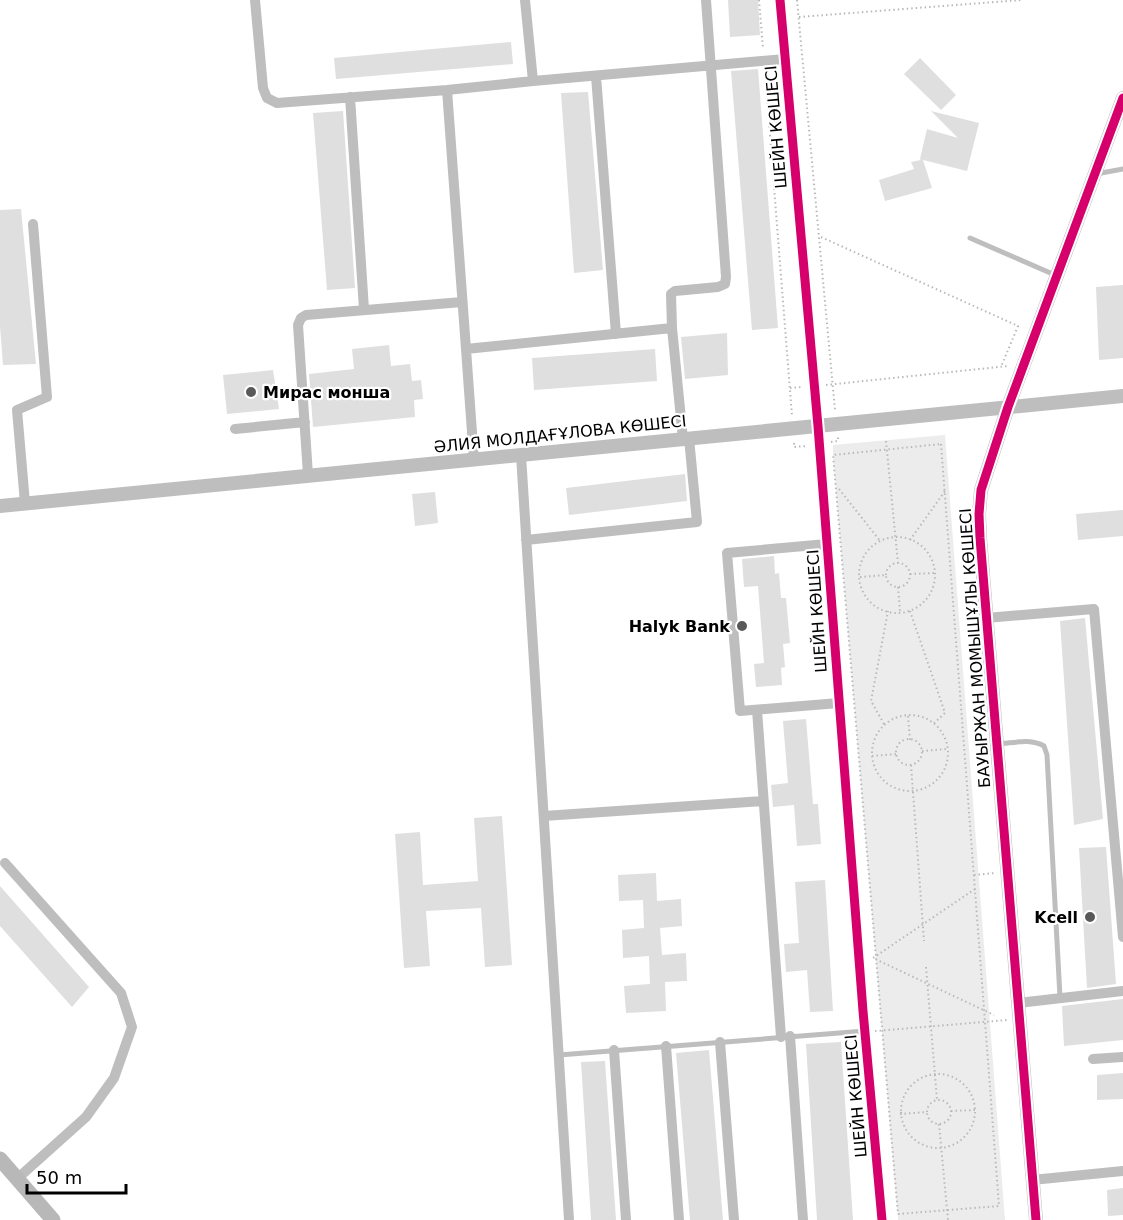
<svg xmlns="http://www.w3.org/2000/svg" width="1123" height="1220" viewBox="0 0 1123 1220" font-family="'DejaVu Sans',sans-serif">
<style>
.green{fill:#ececec}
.building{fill:#dfdfdf}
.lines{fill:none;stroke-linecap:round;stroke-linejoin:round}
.path{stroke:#b9b9b9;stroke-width:2;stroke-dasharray:1.5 3;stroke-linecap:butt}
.service{stroke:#bebebe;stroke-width:5}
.minor{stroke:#bebebe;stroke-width:10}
.tertiary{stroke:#bebebe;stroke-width:14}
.secondary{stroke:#b8b8b8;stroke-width:15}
.cycleway-casing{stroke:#fff;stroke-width:13}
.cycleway{stroke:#d6006c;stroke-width:9}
.poi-dot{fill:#595959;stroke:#fff;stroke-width:2}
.labels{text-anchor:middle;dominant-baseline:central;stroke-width:4.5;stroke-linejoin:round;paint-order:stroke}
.street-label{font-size:16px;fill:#000;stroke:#fff}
.poi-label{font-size:16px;font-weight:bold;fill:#000;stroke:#fff;text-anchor:end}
</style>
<rect width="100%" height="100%" fill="#fff"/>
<path class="green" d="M945 435 1005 1220H898L833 455V445Z"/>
<path class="building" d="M728 0H758L760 35 730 37Z
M511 42 513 64 336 79 334 58Z
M920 58 956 95 941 110 904 74Z
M758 69 778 328 752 330 731 71Z
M588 92 603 270 574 273 561 93Z
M343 111 355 288 327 290 313 113Z
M931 111 979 123 967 171 923 160 932 188 885 201 879 180 914 169 911 162 921 160 920 159 927 129 958 138Z
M21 209 36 364 3 365 0 326V210Z
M1123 285V358L1099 360 1096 287Z
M727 333 728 375 685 379 681 337Z
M389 345 391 366 410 364 412 381 421 380 423 399 414 400 415 417 313 427 309 374 354 369 352 349Z
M655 349 657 381 534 390 532 358Z
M273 370 279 409 227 414 223 375Z
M685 474 687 501 569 515 566 488Z
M435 492 438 523 415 526 412 494Z
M1123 510V536L1078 540 1076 514Z
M774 556 775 574 779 573 781 598H786L790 643 783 644 785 667 781 668 782 685 756 687 754 664 764 663 758 586 744 587 742 559Z
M1085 618 1103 819 1074 825 1060 621Z
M806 719 813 804H818L821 844 797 846 794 805 773 807 771 785 788 783 783 721Z
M502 816 512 965 485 967 481 908 426 911 430 966 404 968 395 834 420 832 423 885 478 881 474 818Z
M1106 847 1116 984 1087 988 1079 848Z
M656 873 657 901 681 899 682 926 660 928 662 955 686 953 687 981 665 982 666 1011 626 1013 624 986 650 984 649 956 623 958 622 930 644 928 643 900 619 901 618 875Z
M825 880 833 1011 810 1012 807 970 786 972 784 944 799 943 795 882Z
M0 886 89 987 72 1007 0 926Z
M1123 999V1040L1064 1046 1062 1006Z
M841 1042 853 1220H817L806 1044Z
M709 1050 723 1220H690L676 1053Z
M605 1061 616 1220H591L581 1062Z
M1123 1073V1099L1097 1100V1075Z
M1123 1188V1215L1108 1216 1107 1190Z"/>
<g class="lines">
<path class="path" d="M759 0 763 48
M797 0 835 410
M799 17 1021 0
M765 72 792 416
M821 237 1018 326 1001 367
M826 385 1008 366
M790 388 802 387
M886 441 898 563
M831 442 838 441V437
M794 443V447L807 446
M941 444 999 1206 898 1214 833 455Z
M839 489 881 542
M859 575a38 38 0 1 1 76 0a38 38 0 1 1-76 0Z
M910 540 945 491
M886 575a12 12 0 1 1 24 0a12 12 0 1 1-24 0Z
M910 574 934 573
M860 577 886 575
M898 587 900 611
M910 611 945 713 934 723
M872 753a38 38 0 1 1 76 0a38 38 0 1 1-76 0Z
M908 716 910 740
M884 724 871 701 888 611
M896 752a13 13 0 1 1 26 0a13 13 0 1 1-26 0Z
M922 751 947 749
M872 756 896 754
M911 765 924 941
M974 875 995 873
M975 889 873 958 994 1015
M926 967 937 1100
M875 1031 1007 1020
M901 1111a37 37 0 1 1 74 0a37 37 0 1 1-74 0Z
M927 1112a12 12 0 1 1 24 0a12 12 0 1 1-24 0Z
M951 1111 975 1110
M900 1114 927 1112
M939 1124 948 1220"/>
<path class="service" d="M1096 174 1123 169
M970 238 1055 275
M998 744C1014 743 1030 738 1044 746L1047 755 1060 997
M559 1055 865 1031"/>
<path class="minor" d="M255 0 263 88 267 98 277 103 447 90 533 81
M525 0 533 81 785 59
M780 0 818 426 863 1011 882 1220
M596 76 616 334
M447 90 466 349 672 328
M350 97 364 309
M466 349 474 460
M235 429 305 422
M683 439 672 328 671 294 675 291 718 287 725 284 726 277 706 0
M521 455 569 1220
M308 475 298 325 301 318 306 315 462 302
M25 503 17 410 47 397 33 224
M526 540 697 522 689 438
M827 544 727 553 740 711 839 703
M986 618 1094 609 1123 937
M757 710 781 1037
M544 816 763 801
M5 863 121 993 132 1027 114 1078 86 1117 18 1178
M1018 1003 1123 991
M790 1036 803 1220
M720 1042 734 1220
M666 1046 679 1220
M614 1050 626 1220
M1093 1059 1123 1057
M1032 1180 1123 1171"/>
<path class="tertiary" d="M0 506 1123 396
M1036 1220 980 538 979 514 981 490 1008 407 1123 98"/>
<path class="secondary" d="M0 1159 53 1220"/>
<defs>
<path id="cycleway" d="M780 0 818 426 863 1011 882 1220
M1036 1220 980 538 979 514 981 490 1008 407 1123 98"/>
</defs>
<use href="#cycleway" class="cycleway-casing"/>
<use href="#cycleway" class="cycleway"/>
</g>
<g class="poi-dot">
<circle cx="251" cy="392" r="6"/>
<circle cx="742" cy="626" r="6"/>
<circle cx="1090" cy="917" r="6"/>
</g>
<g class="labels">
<g class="street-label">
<text transform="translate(776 127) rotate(-95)">ШЕЙН КӨШЕСІ</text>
<text transform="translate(560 434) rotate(-6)">ӘЛИЯ МОЛДАҒҰЛОВА КӨШЕСІ</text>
<text transform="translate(817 611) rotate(-94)">ШЕЙН КӨШЕСІ</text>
<text transform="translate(975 648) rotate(-94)">БАУЫРЖАН МОМЫШҰЛЫ КӨШЕСІ</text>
<text transform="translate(856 1096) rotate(-95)">ШЕЙН КӨШЕСІ</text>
</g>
<g class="poi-label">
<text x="263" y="392" text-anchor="start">Мирас монша</text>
<text x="730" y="626">Halyk Bank</text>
<text x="1078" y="917">Kcell</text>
</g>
</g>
<path d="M27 1184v9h99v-9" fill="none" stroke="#000000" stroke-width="3"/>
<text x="36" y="1184" font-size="18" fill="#000000" stroke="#ffffff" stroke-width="4.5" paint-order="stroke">50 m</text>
</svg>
